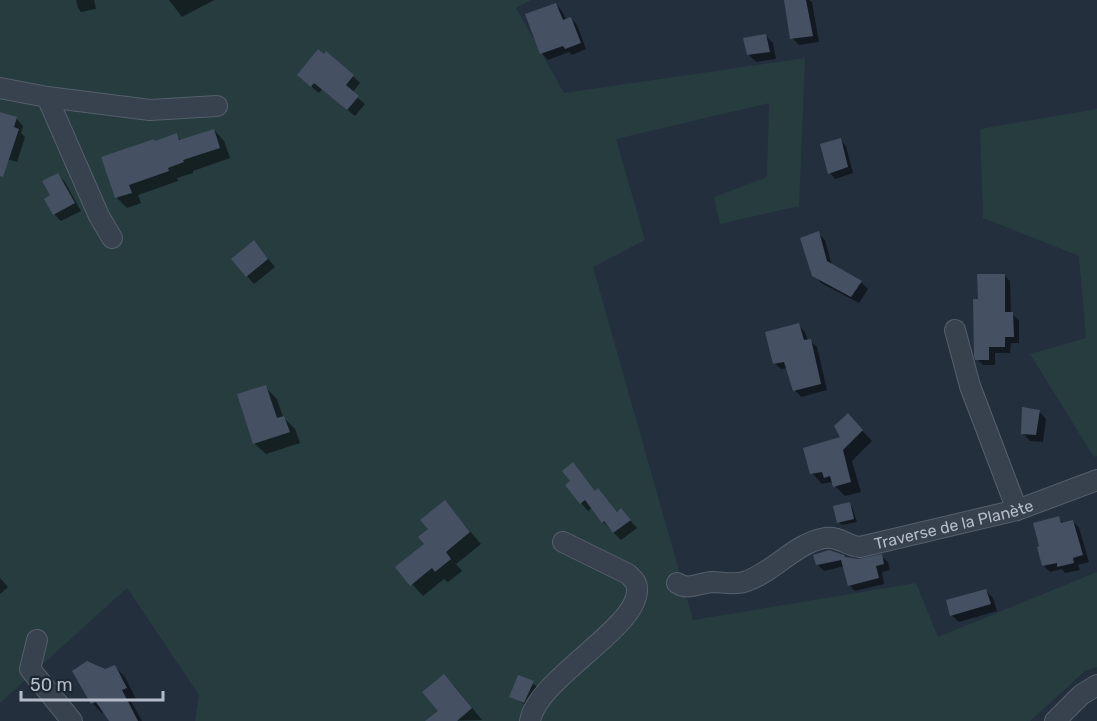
<svg xmlns="http://www.w3.org/2000/svg" width="1097" height="721" viewBox="0 0 1097 721" font-family="Rubik,sans-serif">
<style>
.green{fill:#263c3f}
.shadow{fill:#0007}
.building{fill:#455162}
.lines{fill:none;stroke-linecap:round;stroke-linejoin:round}
.minor-casing{stroke:#565f6c;stroke-width:22}
.minor{stroke:#38414e;stroke-width:20}
.labels{text-anchor:middle;dominant-baseline:central;stroke-width:6;stroke-linejoin:round;paint-order:stroke}
.street-label{font-size:16px;fill:#b4bcc9;stroke:#1d2633}
</style>
<rect width="100%" height="100%" fill="#242f3e"/>
<path class="green" d="M0 0H531L516 8 564 93 805 58 799 206 720 224 714 197 767 177 769 103 616 139 645 240 593 267 693 620 916 583 938 637 1097 572V667L1085 671 1030 721H195L199 695 127 588 0 703Z
M1097 109V456L1094 457 1030 354 1086 338 1079 256 983 218 980 129Z"/>
<path class="shadow" d="M76 0H94L96 9 81 12 78 8Z
M169 0H214L182 17Z
M786 0H809L812 2 819 42 799 45 792 38Z
M556 4 562 11 566 20 571 18 577 25 586 49 572 55 569 52 548 60 542 53Z
M766 36 773 43 776 59 756 62 748 54Z
M353 76 360 83 352 93 365 104 355 116 322 89 319 93 306 82Z
M0 113 16 118 23 126 21 133 25 137 17 162 0 157Z
M214 130 224 141 230 158 193 171V173L177 178 178 181 138 195 141 203 127 208 117 198 103 158 176 135 182 141Z
M840 140 846 146 853 173 835 179 830 173Z
M57 174 65 182 81 211 61 221 54 214 52 196Z
M818 233 825 240 832 266 861 282 868 289 859 303 821 283 814 275Z
M261 250 275 267 254 284 247 276Z
M1004 275 1010 281 1011 313 1019 320V343H1011L1010 353H995V365H983L977 359 979 301Z
M798 325 805 332 808 341H810L817 347 827 390 801 397 795 390 788 368 781 369 774 363Z
M265 387 277 399 283 417 295 429 300 443 266 454 254 443Z
M1039 411 1046 419 1043 442 1030 441 1023 433Z
M858 426 872 441 852 461 861 492 845 496 831 482 822 484 812 473 843 438Z
M573 464 596 492 598 490 618 513 621 510 637 528 621 540 603 522 592 508 588 511 581 503 572 481Z
M445 502 481 544 456 564 462 571 448 582 444 579 423 596 397 567 426 544 430 529Z
M849 503 852 507 857 522 842 525 838 522Z
M1058 518 1064 524 1073 521 1079 528 1089 562 1078 565 1080 570 1065 573 1062 569 1050 572 1043 565Z
M881 556 888 562 890 570 882 572 884 584 855 591 849 585 845 566 824 571 818 565 846 559 858 560Z
M0 578 8 587 0 594Z
M985 590 993 598 997 611 959 622 951 615Z
M115 667 125 677 136 699 131 701 142 721H111L105 713H102L92 703 105 671Z
M444 676 455 687 482 720 441 721Z
M519 677 537 686 528 706 511 697Z"/>
<path class="building" d="M784 0H806L813 36 790 39Z
M556 3 563 20 571 17 581 43 565 49 563 46 540 54 525 14Z
M766 34 770 52 747 55 743 38Z
M318 49 324 54 326 51 354 75 346 85 359 96 347 110 314 83 311 87 297 75Z
M0 112 17 117 14 127 19 129 3 177 0 176Z
M214 129 220 148 183 160 184 162 168 168 169 171 129 185 132 193 115 198 101 157 154 139 155 141 177 133 179 140Z
M841 138 848 167 828 174 820 144Z
M58 173 75 203 53 215 44 199 50 195 42 181Z
M819 231 827 261 862 281 851 297 812 276 800 238Z
M254 240 268 259 246 277 231 259Z
M977 274H1005V312H1013L1014 337H1005V347H989V360H975L974 356 973 299H978Z
M799 323 804 340 811 339 821 384 793 391 784 362 773 364 765 332Z
M266 385 277 418 284 416 290 432 253 444 237 394Z
M1022 407 1040 410 1036 435 1021 434Z
M848 413 863 430 843 450 851 482 833 487 830 476 824 478 822 472 810 474 803 448 840 437 834 426Z
M573 462 595 491 598 488 617 512 621 508 631 520 613 533 604 521 602 523 585 500 580 504 565 485 570 481 562 471Z
M445 500 470 532 446 552 451 559 435 572 432 568 410 586 395 567 424 544 418 537 428 529 420 520Z
M850 502 854 519 837 523 833 506Z
M1059 516 1061 523 1073 520 1083 555 1073 558 1074 563 1057 567V563L1042 566 1037 547 1039 546 1033 523Z
M829 550 844 555 845 557 858 559 882 554 884 564 876 566 879 578 848 586 841 560 816 565 813 555Z
M986 589 991 604 950 616 946 600Z
M87 661 105 669 115 665 127 688 122 690 138 721H109L96 702 91 704 72 671Z
M444 674 472 708 457 721H425L438 711 422 692Z
M518 675 534 681 524 703 509 697Z"/>
<g class="lines">
<defs>
<g id="minor">
<path d="M0 88 47 97 99 216 112 238"/>
<path d="M47 97 150 110 217 106"/>
<path d="M955 330 970 386 1017 510"/>
<path id="s1" d="M677 583C689 591 698 583 712 582 722 582 734 585 744 582 773 573 795 543 825 538 839 536 847 546 860 547L1017 510 1097 480"/>
<path d="M37 640 30 669 72 721"/>
<path d="M530 721C537 678 639 628 637 589 637 582 633 579 628 574L563 542"/>
<path d="M1055 721 1081 695 1097 685"/>
</g>
</defs>
<use href="#minor" class="minor-casing"/>
<use href="#minor" class="minor"/>
</g>
<g class="labels">
<g class="street-label">
<text stroke="none"><textPath href="#s1" startOffset="294">Traverse de la Planète</textPath></text>
</g>
</g>
<path d="M21 691v9h142v-9" fill="none" stroke="#b4bcc9" stroke-width="3"/>
<text x="30" y="691" font-size="18" fill="#b4bcc9" stroke="#1d2633" stroke-width="4.5" paint-order="stroke">50 m</text>
</svg>
